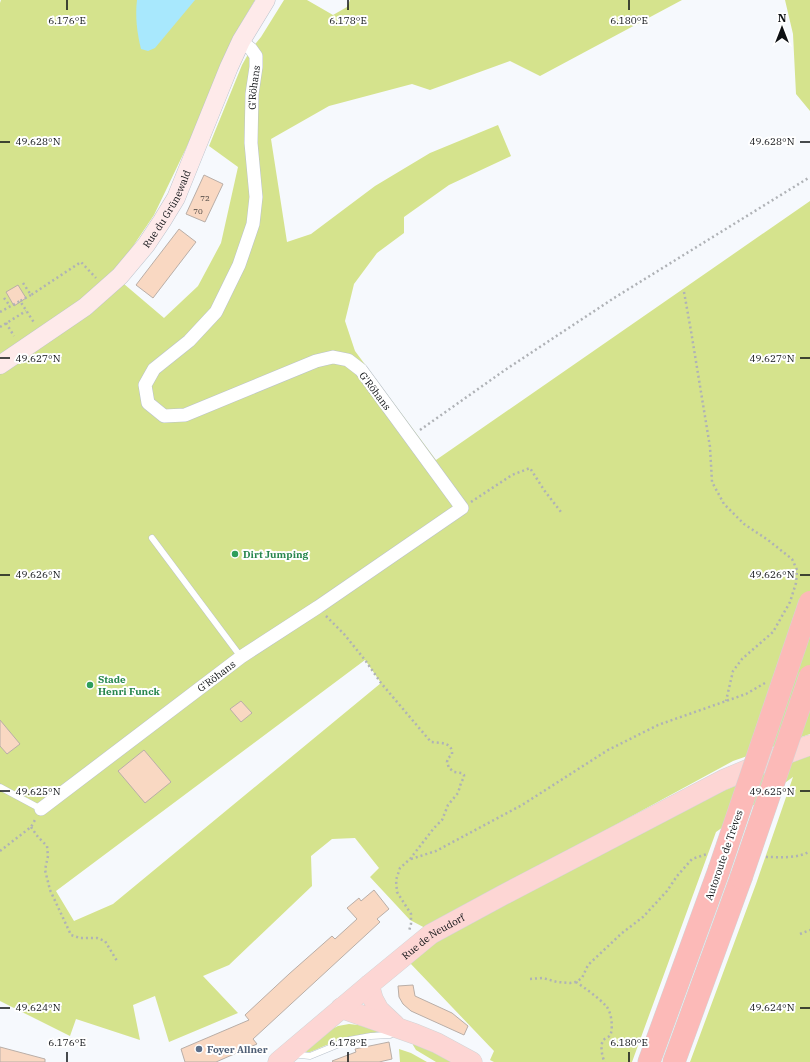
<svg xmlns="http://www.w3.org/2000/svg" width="810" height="1062" viewBox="0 0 810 1062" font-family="'IBM Plex Serif',serif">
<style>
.green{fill:#d5e38d;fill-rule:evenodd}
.water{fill:#a8e8fd}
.building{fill:#f9d8c2;stroke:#b9aea7}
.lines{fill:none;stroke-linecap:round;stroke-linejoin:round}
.lane-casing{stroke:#bac2cb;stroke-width:7}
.street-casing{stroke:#bac2cb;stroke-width:14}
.secondary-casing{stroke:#bac2cb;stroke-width:19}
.primary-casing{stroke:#d3d4d5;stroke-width:21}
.highway-casing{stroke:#d3d4d5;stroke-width:23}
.path{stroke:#afb2b6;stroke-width:2.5;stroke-dasharray:2 3;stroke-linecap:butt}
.lane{stroke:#fff;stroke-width:6}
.street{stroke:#fff;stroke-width:13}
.secondary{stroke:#feeaea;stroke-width:18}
.primary{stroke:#fdd6d4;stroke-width:20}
.highway{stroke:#fcbab8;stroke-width:22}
.highway-bridge-casing{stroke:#d3d4d5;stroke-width:23;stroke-linecap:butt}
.highway-bridge{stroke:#fcbab8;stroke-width:22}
.ticks{fill:none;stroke:#0d1013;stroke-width:1.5}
.leisure-dot{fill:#2e9e5b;stroke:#fff;stroke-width:1.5}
.service-dot{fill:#5c6f8a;stroke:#fff;stroke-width:1.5}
.labels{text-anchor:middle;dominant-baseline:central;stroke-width:4;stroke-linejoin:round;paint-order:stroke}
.number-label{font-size:8px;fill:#48423f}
.street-label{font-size:10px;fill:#0d1013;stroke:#fff}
.leisure-label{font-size:10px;font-weight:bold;fill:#27864d;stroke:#fff;text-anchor:start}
.service-label{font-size:10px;font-weight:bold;fill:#4e5e75;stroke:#fff;text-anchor:start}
.ticks-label{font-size:10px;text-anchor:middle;fill:#0d1013;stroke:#fff;stroke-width:4;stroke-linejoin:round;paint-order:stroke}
</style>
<rect width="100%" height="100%" fill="#f6f9fd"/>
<path class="green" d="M1 0H255L239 27 227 51 190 140 154 215 117 270 82 301 0 356V3Z
M284 0H307L333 15 347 7 350 0H682L540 76 510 61 430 90 412 84 329 106 271 139 287 242 311 234 375 186 430 153 498 125 511 156 449 185 404 217V233L377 253 354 284 345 321 355 351 436 460 810 201V734L733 761 564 853 429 930 410 920 370 877 379 868 355 838 332 839 311 856 312 886 229 965 203 976 238 1013 169 1042 155 996 133 1005 140 1040 76 1019 70 1036 0 1001V373L92 313 124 284 164 318 198 286 221 243 238 167 209 146 242 65 251 49 261 37ZM365 660 381 683 113 904 74 921 56 891Z
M785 0H810V111L796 94 793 34Z
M810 755V1062H690L756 884 793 777 716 832 632 1062H494L490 1060 494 1051 410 963 436 940 694 803Z
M349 1024 358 1025 378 1028 380 1030C376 1035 367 1033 360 1035 342 1038 327 1045 310 1052H307L305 1051 328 1031 338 1026Z
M412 1039 472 1062H436L416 1050 413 1045Z
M399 1049 411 1053 427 1062H400Z"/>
<path class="water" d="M137 0H195L155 48 148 51 141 49C137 33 135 16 137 0Z"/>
<path class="building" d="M204 175 223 184 205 222 186 214Z
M179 229 196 242 153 298 136 285Z
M18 285 26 298 14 306 6 292Z
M241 701 252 713 241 722 230 709Z
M0 720 20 744 7 754 0 746Z
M144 750 171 782 145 803 118 771Z
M374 890 389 909 377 919 380 922 253 1039 257 1044 216 1062H185L181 1049 249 1020 245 1015 289 974 332 936 335 939 357 919 347 908 359 898 361 901Z
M413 985 415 996 452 1013 468 1026 464 1035 411 1011 403 1004 399 997 398 986Z
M389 1042 392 1059 379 1062H333L332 1061 356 1052 355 1049Z
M0 1047 45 1059V1062H0Z"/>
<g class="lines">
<defs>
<path id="lane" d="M152 538 241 657
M0 787 41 809
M296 1051 300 1055 310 1056 349 1040 371 1036 390 1035 393 1033"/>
<g id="street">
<path id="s1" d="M41 809 241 657 318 607 462 508 361 370 348 360 333 357 316 361 185 415 164 416 148 403 145 385 154 369 189 341 216 312 239 265 253 224 256 197 251 143 252 94 256 67V56L251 49 241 41"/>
</g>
<g id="secondary">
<path id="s2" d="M0 365 85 307 120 276 146 245 162 221 176 198 229 67 241 41 266 0"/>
</g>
<g id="primary">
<path d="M369 985 373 999 379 1010 395 1025"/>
<path d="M341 1008 415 1034 437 1043 472 1062"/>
<path id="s3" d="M278 1062 369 985 431 934 503 895 723 780 775 758 810 745"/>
</g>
<path id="highway" d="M649 1062 719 870
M674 1062 741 878"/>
</defs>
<use href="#lane" class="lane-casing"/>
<use href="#street" class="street-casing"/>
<use href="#secondary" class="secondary-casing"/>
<use href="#primary" class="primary-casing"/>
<use href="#highway" class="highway-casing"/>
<path class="path" d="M23 283 31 295 81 262 96 278
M684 292 691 331 710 447 712 482 724 504 744 524 768 540 792 559 797 570 796 583 790 602 773 632 742 659 733 671 726 701
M31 295 20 301 35 324
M4 298 10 306
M0 312 20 301
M6 323 14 336
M0 327 26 311
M420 430 505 370 614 298 810 177
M471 502 512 475 530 468 544 490 561 512
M326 616 344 634 365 660 381 683 431 742C441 743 453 742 452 755L448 758 447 762 449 768 454 772 462 773 464 775V777L461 783 458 793 448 805 442 820 434 828 410 859 400 868 396 880 397 892 411 914V924L409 931
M31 827 38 837 47 846 48 856 45 870 50 890 71 935 80 938H97L105 941 117 961
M0 851 31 827 35 820
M766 857C780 857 798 859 810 851
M411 859 436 851 522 805 608 750 658 725 746 694 765 683
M800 934 810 930
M530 979 543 978 557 982 570 983 576 982 582 978 588 965 622 933 643 917 667 891 677 876 692 859 707 854
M576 982C585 988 599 998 606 1006 611 1011 613 1025 611 1033 610 1038 605 1037 603 1041 600 1045 602 1058 605 1062"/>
<use href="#lane" class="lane"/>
<use href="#street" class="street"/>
<use href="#secondary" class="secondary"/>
<use href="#primary" class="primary"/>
<use href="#highway" class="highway"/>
<defs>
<path id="highway-bridge" d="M719 870 810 602
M741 878 810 676"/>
</defs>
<use href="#highway-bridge" class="highway-bridge-casing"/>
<use href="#highway-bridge" class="highway-bridge"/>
</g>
<path class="ticks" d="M67 0V10M348 0V10M629 0V10M0 142H10M800 142H810M0 358H10M800 358H810M0 575H10M800 575H810M0 791H10M800 791H810M0 1008H10M800 1008H810M67 1052V1062M348 1052V1062M629 1052V1062"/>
<g class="leisure-dot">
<circle cx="235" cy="554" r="4"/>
<circle cx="90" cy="685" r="4"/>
</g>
<circle class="service-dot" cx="199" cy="1049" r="4"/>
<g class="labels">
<g class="number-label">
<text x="205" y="198">72</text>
<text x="198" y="211">70</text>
</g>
<g class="street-label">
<text stroke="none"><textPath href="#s1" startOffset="1275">G'Röhans</textPath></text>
<text stroke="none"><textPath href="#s2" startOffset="232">Rue du Grünewald</textPath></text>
<text transform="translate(375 391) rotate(53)">G'Röhans</text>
<text stroke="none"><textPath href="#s1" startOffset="220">G'Röhans</textPath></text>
<text transform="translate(724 855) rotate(-71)">Autoroute de Trèves</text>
<text stroke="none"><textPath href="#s3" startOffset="200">Rue de Neudorf</textPath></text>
</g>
<g class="leisure-label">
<text x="243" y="554">Dirt Jumping</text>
<text x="98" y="679">Stade<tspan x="98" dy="12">Henri Funck</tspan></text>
</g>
<g class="service-label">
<text x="207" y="1049">Foyer Allner</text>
</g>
</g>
<g class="ticks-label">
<text x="67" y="24">6.176°E</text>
<text x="348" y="24">6.178°E</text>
<text x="629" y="24">6.180°E</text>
<text x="38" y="145">49.628°N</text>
<text x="772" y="145">49.628°N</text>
<text x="38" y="362">49.627°N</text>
<text x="772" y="362">49.627°N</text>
<text x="38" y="578">49.626°N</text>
<text x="772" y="578">49.626°N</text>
<text x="38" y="795">49.625°N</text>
<text x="772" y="795">49.625°N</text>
<text x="38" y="1011">49.624°N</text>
<text x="772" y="1011">49.624°N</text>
<text x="67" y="1046">6.176°E</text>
<text x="348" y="1046">6.178°E</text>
<text x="629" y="1046">6.180°E</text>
</g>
<g transform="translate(782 28)" stroke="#ffffff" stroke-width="3" paint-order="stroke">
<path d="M0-3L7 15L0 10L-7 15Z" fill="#0d1013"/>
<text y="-6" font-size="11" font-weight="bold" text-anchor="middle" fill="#0d1013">N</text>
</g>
</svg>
